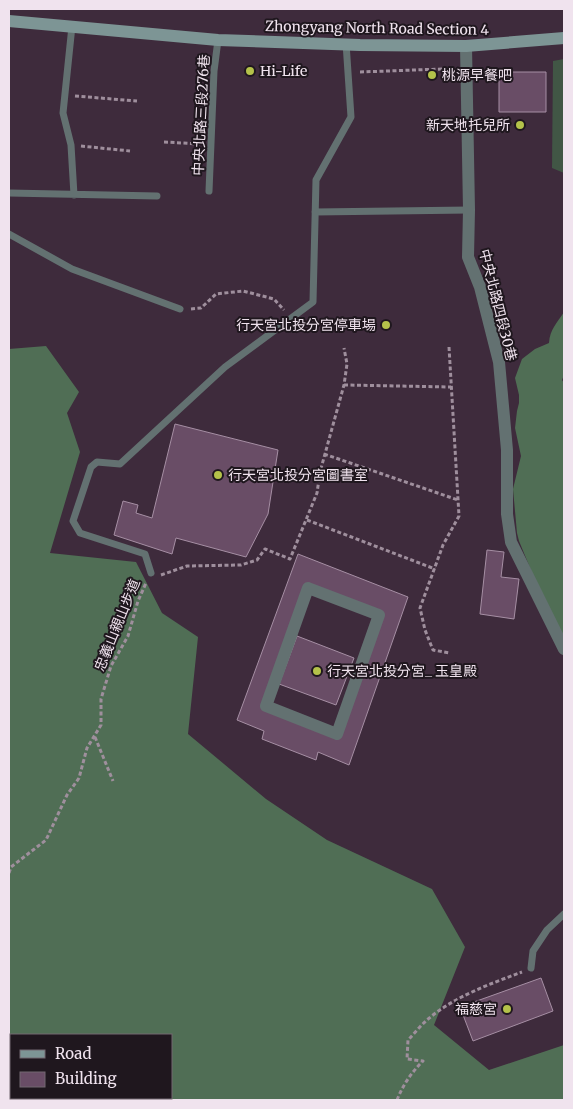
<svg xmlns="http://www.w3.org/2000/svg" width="573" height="1109" viewBox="0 0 573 1109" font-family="Merriweather,'Noto Sans TC',serif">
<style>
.green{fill:#415645}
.forest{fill:#506e55;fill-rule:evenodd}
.building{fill:#694d66;stroke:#a68fa4;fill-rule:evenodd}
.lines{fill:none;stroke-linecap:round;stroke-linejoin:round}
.path{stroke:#9f8f9d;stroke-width:3;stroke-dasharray:4 2.5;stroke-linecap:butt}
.lane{stroke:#637171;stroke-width:7}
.street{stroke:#637171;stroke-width:12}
.secondary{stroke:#7d9595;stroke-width:12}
.poi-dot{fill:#b4c24a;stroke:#1f171e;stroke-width:2}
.labels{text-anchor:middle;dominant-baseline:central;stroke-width:4;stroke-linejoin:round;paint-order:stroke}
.street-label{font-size:14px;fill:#f0e3ee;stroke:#1f171e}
.poi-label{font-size:14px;fill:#f0e3ee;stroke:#1f171e;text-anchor:start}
</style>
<rect width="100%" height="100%" fill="#3e2b3c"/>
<path class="green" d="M564 59V173L552 168 553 61Z"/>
<path class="forest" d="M564 312V375L562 380 564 383V650L519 541 517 533 513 489 521 456 515 428 517 411 519 403V395L515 378 522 359 535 349 549 343C550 329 557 323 564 312Z
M46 346 79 392 67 413 80 452 50 553 136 562 162 613 198 637 188 734 266 799 327 840 432 889 465 947 434 1025 489 1070 564 1045V1100H9V349ZM11 1035H171V1098H11Z"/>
<path class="building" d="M499 72H546V112H499Z
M175 424 278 450 268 514 246 557 176 538 172 554 114 535 123 501 138 505 136 513 152 518Z
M487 550 504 552 501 577 519 579 514 619 480 614Z
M298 554 408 597 349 765 318 752 316 760 262 739 264 731 237 720ZM308 588 379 615 337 734 266 706Z
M297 636 354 658 336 705 279 684Z
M541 978 553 1011 473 1041 460 1007Z"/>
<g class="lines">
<path class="path" d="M360 72 442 69
M75 96 137 101
M164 142 200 144
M81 146 130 151
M191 309 201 308 216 294 243 291 274 299 284 310
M449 347 459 516 443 545 420 608 425 630 433 650 450 653
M344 385 451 387
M324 454 458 500
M307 520 435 569
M161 575 187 566 241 565 257 560 265 549 290 559 317 493 320 472 344 385 347 364 344 348
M95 737 113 781
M9 873 11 867 46 840 67 795 79 778 87 748 101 725V699L111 666 128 636 138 601 146 583
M397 1100C403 1085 411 1073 423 1061L407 1059 408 1040C414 1034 420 1026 427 1020 453 997 490 984 522 972"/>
<path class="lane" d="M72 26 63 113 71 145 74 195
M209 191 214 71 218 40
M9 193 157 196
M315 212 469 210
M9 234 72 269 180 309
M151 573 145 554 80 533 73 521 91 467 97 462 120 464 225 367 313 302 316 180 351 117 346 43
M531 968 533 951 547 930 564 914"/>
<path class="street" d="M466 46 469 210 468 257 480 287 499 362 507 450V514L511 542 564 649
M308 588 379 615 337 734 266 706Z"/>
<path class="secondary" d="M9 21 218 40 360 45 466 46 564 38"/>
</g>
<g class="poi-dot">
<circle cx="250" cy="71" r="5"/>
<circle cx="432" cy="75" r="5"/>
<circle cx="520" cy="125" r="5"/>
<circle cx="386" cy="325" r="5"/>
<circle cx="218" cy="475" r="5"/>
<circle cx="317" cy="671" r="5"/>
<circle cx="507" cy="1009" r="5"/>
</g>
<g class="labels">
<g class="street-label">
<text transform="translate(377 28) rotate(1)">Zhongyang North Road Section 4</text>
<text transform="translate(201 115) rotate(-87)">中央北路三段276巷</text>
<text transform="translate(498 305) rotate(76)">中央北路四段30巷</text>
<text transform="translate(117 625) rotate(-68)">忠義山親山步道</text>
</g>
<g class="poi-label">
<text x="260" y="71">Hi-Life</text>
<text x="442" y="75">桃源早餐吧</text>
<text x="510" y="125" text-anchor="end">新天地托兒所</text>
<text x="376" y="325" text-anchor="end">行天宮北投分宮停車場</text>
<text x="228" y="475">行天宮北投分宮圖書室</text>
<text x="327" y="671">行天宮北投分宮_ 玉皇殿</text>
<text x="497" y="1009" text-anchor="end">福慈宮</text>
</g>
</g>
<rect width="573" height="1109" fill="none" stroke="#f0e3ee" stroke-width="20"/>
<rect x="10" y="1034" width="162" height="65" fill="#1f171e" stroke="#736971"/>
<rect x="20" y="1050" width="25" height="8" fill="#7d9595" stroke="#736971"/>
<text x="55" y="1059" font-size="15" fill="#f0e3ee">Road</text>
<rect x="20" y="1072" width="25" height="15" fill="#694d66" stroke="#736971"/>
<text x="55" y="1084" font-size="15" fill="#f0e3ee">Building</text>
</svg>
